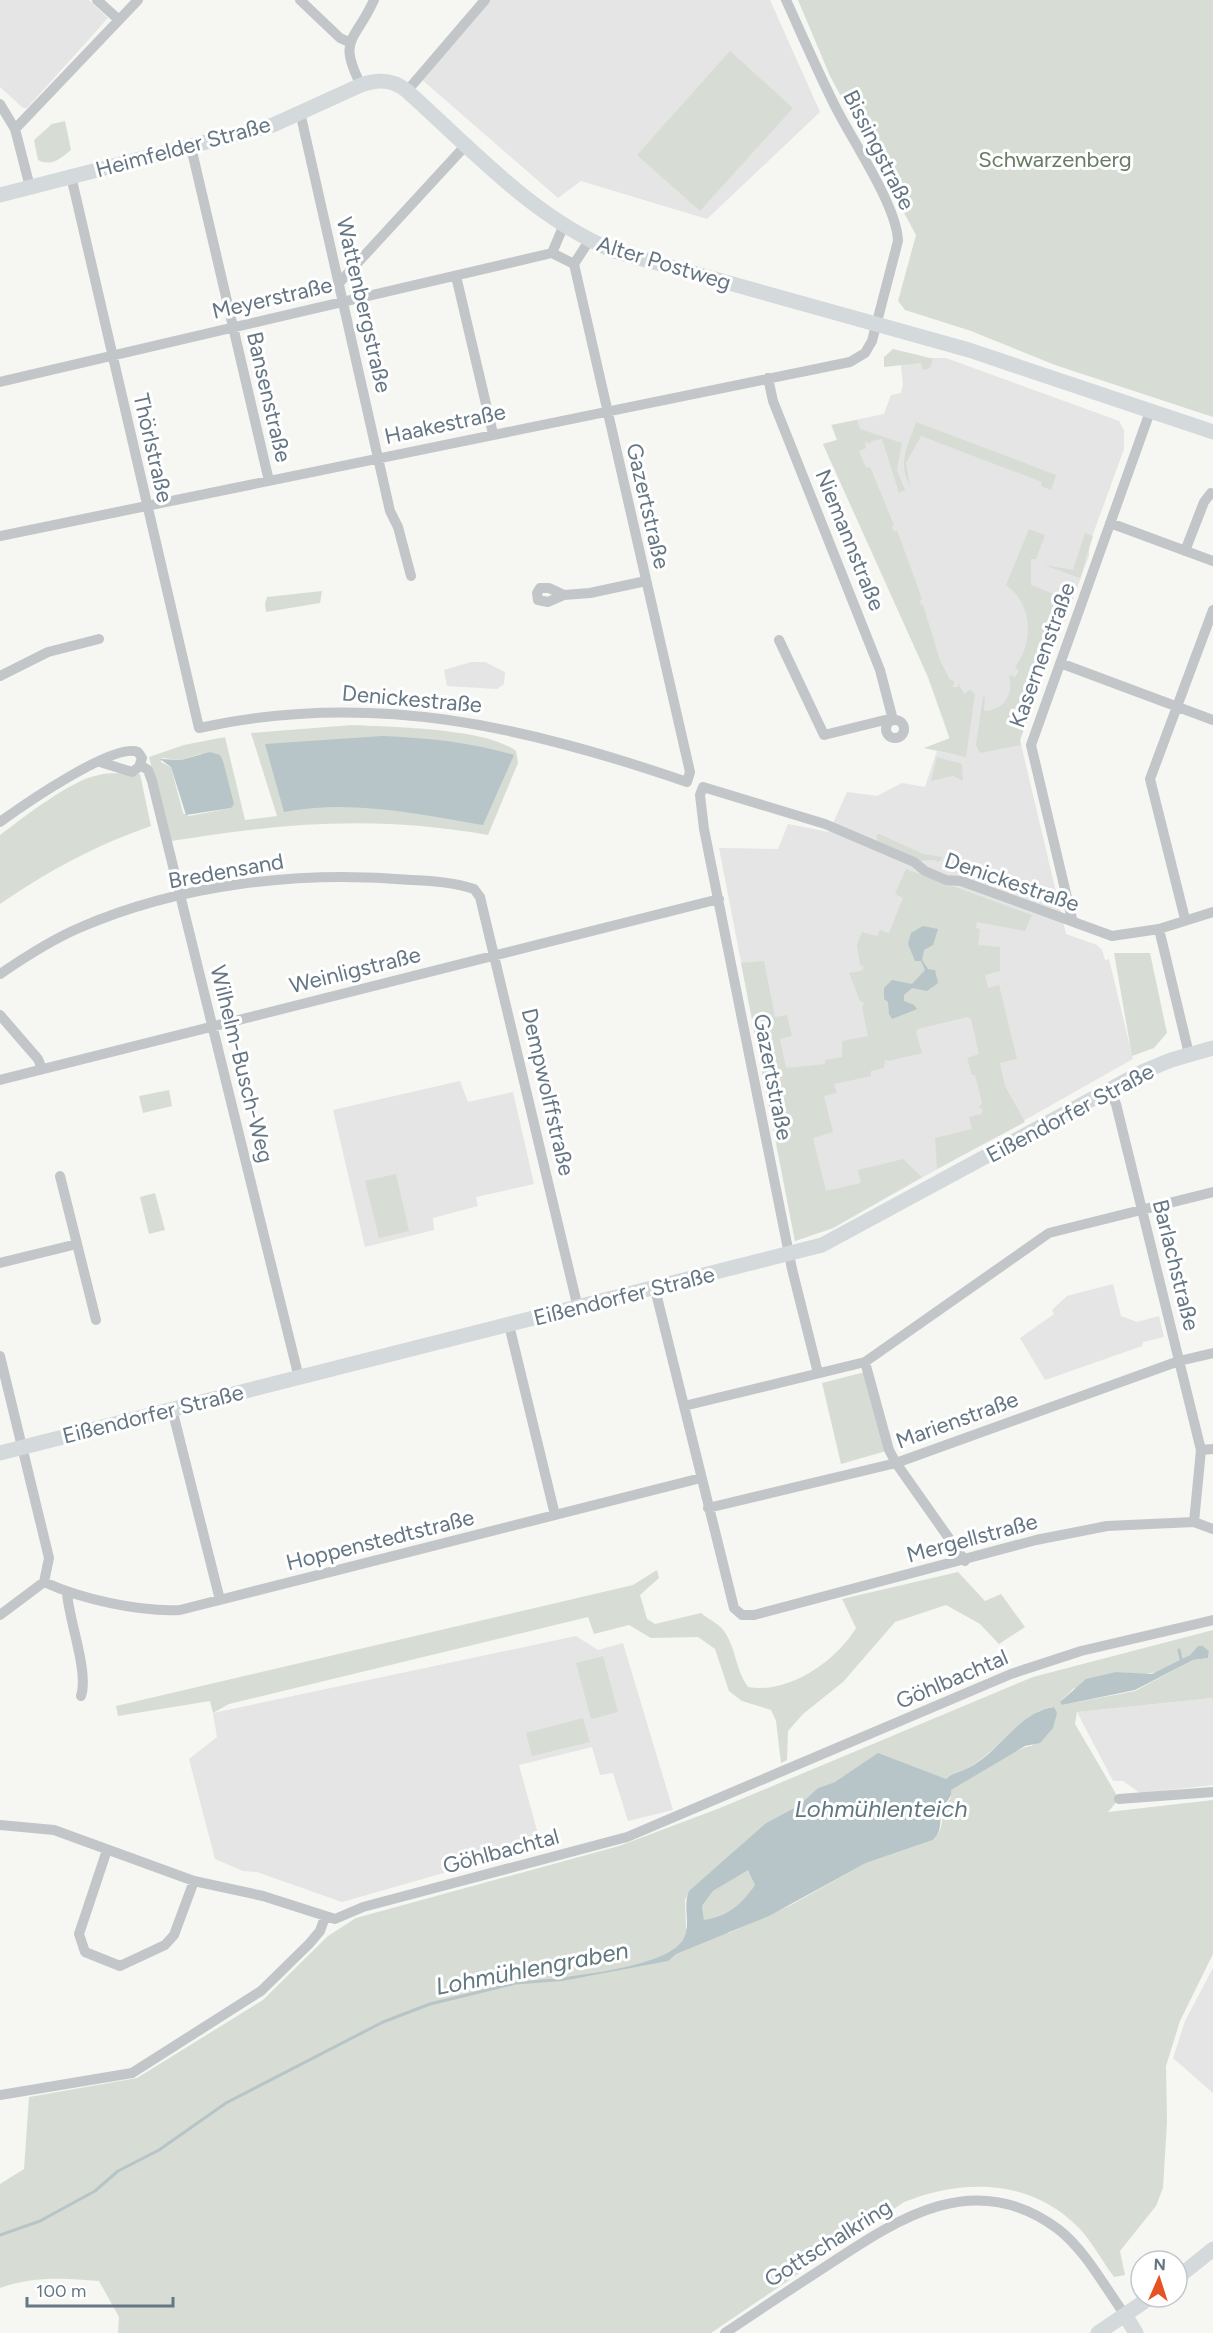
<svg xmlns="http://www.w3.org/2000/svg" width="1213" height="2333" viewBox="0 0 1213 2333" font-family="Figtree,sans-serif">
<style>
.built{fill:#e4e5e4}
.green{fill:#d7ddd4;fill-rule:evenodd}
.water{fill:#b7c4c8;fill-rule:evenodd}
.lines{fill:none;stroke-linecap:round;stroke-linejoin:round}
.stream{stroke:#b7c4c8;stroke-width:3}
.street{stroke:#c2c6c9;stroke-width:10}
.secondary{stroke:#d4d9dc;stroke-width:15}
.labels{text-anchor:middle;dominant-baseline:central;stroke-width:6;stroke-linejoin:round;paint-order:stroke}
.street-label{font-size:22px;fill:#657684;stroke:#fff}
.park-label{font-size:22px;fill:#687b64;stroke:#fff}
.water-label{font-size:24px;font-style:italic;fill:#617881;stroke:#fff}
</style>
<rect width="100%" height="100%" fill="#f6f6f3"/>
<path class="built" d="M0 0H89L108 18 27 108H23L0 87Z
M489 0H770L820 112 707 219 581 181 558 198 420 78Z
M906 352 930 358H946L1119 421 1124 430V449L1089 545V556L1020 740 1066 934 1097 945 1102 950 1105 960 1109 959 1133 1059 833 1228 795 1241 719 848 778 849 788 824 829 832 847 792 877 796 902 783 925 787 937 751 955 755 928 677 823 444 837 440 831 425 884 414 891 395 901 393 903 384 901 366Z
M471 662H485L505 672 504 684 497 689 447 686 444 670Z
M460 1081 468 1102 513 1092 534 1184 476 1197 478 1206 433 1218 434 1230 365 1247 333 1110Z
M1113 1284 1121 1316 1137 1322 1159 1316 1164 1337 1143 1342 1142 1346 1045 1380 1020 1338 1054 1314 1052 1310 1067 1296Z
M576 1636 598 1650 623 1643 673 1810 628 1821 613 1773 600 1775 592 1747 519 1765 541 1845 342 1902 257 1872 243 1871 215 1859 189 1759 217 1737 213 1713Z
M1213 1698V1785L1140 1793 1123 1781H1113L1077 1712Z
M1213 1968V2093L1173 2058 1185 2021Z"/>
<path class="green" d="M798 0H1213V417L1055 365 971 331 905 310 898 301 916 235 830 76Z
M730 51 793 108 700 211 637 155Z
M65 121 71 150C61 158 52 167 38 160L34 140 52 124Z
M893 349 933 359 930 368 923 370 921 363 884 367V357Z
M857 420 860 429 902 443 897 470 905 490 899 493 882 439 871 441V444L865 442 866 448 859 451 866 468 870 467 894 525 892 527 894 532 897 530 922 599 920 600 921 605H923L940 660 950 680 954 681 953 687H958V683L964 694 970 690 975 694 966 757 924 748 950 738 928 677 823 444 837 440 832 425Z
M916 422 1056 475 1051 490 1041 486 1042 482 921 436 906 463 910 486C897 463 908 445 916 422Z
M1029 529 1045 535 1036 559H1031V585L1071 601 1020 740 1021 745 980 753 976 745 983 697 985 695 984 711C1004 711 1014 694 1009 676L1012 675 1014 678 1019 671 1015 667C1034 643 1033 604 1006 585Z
M1085 533 1093 536 1080 578 1044 565 1073 570Z
M322 591 320 603 266 612 265 604 267 597Z
M352 725C391 727 486 728 516 751L518 763 488 835C375 815 283 823 171 841L149 757 184 745 225 737 245 820 277 816 251 733ZM201 754 231 808 189 816 183 813 171 767 161 762 162 758 181 760Z
M937 757 962 764 963 781 953 776 931 781Z
M140 774 151 826C96 845 48 871 0 904V835C23 818 72 779 99 775 112 772 127 774 140 774Z
M879 834 923 854 943 857 939 862 934 860 917 861 879 843 876 835Z
M906 869 1032 915 1025 931 977 922 976 928 980 929 978 945 1000 947V971L985 975 988 988 999 985 1017 1059 1000 1063 1005 1086 1025 1122 937 1169 935 1138 972 1129 969 1117 981 1114 983 1110 979 1107 982 1103 975 1075H972L967 1058 979 1054 971 1019 967 1017 918 1029 916 1032 922 1053 889 1061 885 1060 884 1068 871 1071V1076L834 1084 837 1093 824 1096 833 1132 813 1138 826 1191 861 1183 858 1170 903 1159 922 1177 833 1228 795 1241 741 963 764 961 775 1017 787 1015 792 1036 780 1039 786 1068 825 1064V1060L842 1057V1041L868 1036 862 1007 864 1003 860 1001 849 973 861 971 864 967 860 965 857 945 862 932 877 936 880 930 889 933 903 898 895 894Z
M1114 953H1150L1167 1033 1154 1048 1132 1056Z
M169 1090 172 1106 143 1113 139 1096Z
M396 1174 409 1231 379 1238 365 1181Z
M155 1193 165 1230 149 1234 140 1197Z
M865 1372 886 1451 841 1464 822 1383Z
M657 1570 659 1578 640 1595 647 1619 655 1624 701 1613C710 1621 720 1623 726 1634 736 1650 736 1671 748 1687 789 1694 835 1662 856 1628L842 1599 958 1572 985 1601 1001 1594 1025 1627 999 1644 980 1624 946 1605 895 1622 843 1682 803 1714 788 1731 787 1760 781 1763 776 1721 771 1710 742 1701 729 1691 715 1649 698 1637 651 1638 629 1625 594 1634 588 1617 229 1704 213 1713 210 1701 118 1716 116 1706 633 1585Z
M1213 1630V1698L1077 1712 1075 1724 1119 1799 1108 1812 1213 1800V1954L1180 2021 1166 2066 1167 2122 1163 2188 1156 2206 1120 2251 1125 2275 1114 2277C1102 2261 1093 2243 1079 2228 1031 2179 964 2178 904 2202L711 2333H118L119 2317 99 2281C65 2278 33 2276 0 2288V2184L24 2169 29 2097 137 2078 263 2000 328 1936 356 1918 619 1846 720 1808 1033 1677ZM1198 1646H1203L1209 1651 1208 1658 1193 1660 1135 1691 1062 1705 1061 1701 1073 1689 1116 1672 1145 1674 1159 1672 1190 1655ZM1054 1707 1056 1715 1032 1746C1017 1746 966 1780 951 1790V1798C938 1812 947 1828 933 1840L866 1863 791 1905 729 1933 686 1929 685 1900 689 1892 766 1823 798 1806 818 1788 835 1782 946 1779C953 1771 958 1773 966 1769 996 1755 1022 1709 1054 1707Z
M603 1656 618 1712 591 1719 576 1663Z
M583 1718 590 1742 532 1756 526 1733Z
M748 1869 756 1885C741 1905 729 1915 704 1921L702 1906 713 1891Z"/>
<path class="water" d="M382 736C428 738 470 742 514 755L483 825C417 814 351 799 284 812L265 744Z
M210 752 220 755 223 761 234 804 231 808 186 815 171 767 160 759 181 760Z
M923 926 938 929 933 945 924 950 922 960 928 969 935 970 938 983 927 991 912 988 904 995V1001L914 1005 917 1009 892 1019 889 1014 888 1002 884 999V988L892 980 912 984 925 970 921 961H915L908 944 911 933Z
M1198 1646H1203L1209 1651 1208 1658 1193 1660 1135 1690 1062 1705 1060 1702 1086 1679 1116 1672 1152 1674 1190 1655Z
M1054 1707 1057 1713 1053 1728 1040 1743 1025 1746 951 1790C952 1799 947 1799 943 1807 938 1819 944 1830 933 1840L866 1863 769 1916 676 1954 668 1961 562 1981 509 1985 508 1983C545 1979 664 1971 683 1940 692 1926 682 1907 689 1891L766 1823 798 1806 818 1788 835 1782 878 1753 946 1779C953 1772 958 1773 966 1769 999 1754 1017 1712 1054 1707ZM748 1870 755 1885C741 1905 728 1916 704 1920L702 1906 713 1891Z"/>
<g class="lines">
<path class="stream" d="M1179 1650 1182 1663
M0 2235 40 2221 95 2191 118 2171 159 2150 226 2103 383 2022 430 2004 512 1984"/>
<path class="street" d="M97 0 119 20
M300 0 340 38 349 42
M361 85C337 38 355 42 374 0
M407 91 485 0
M0 104 15 129 30 187
M300 112 390 511 398 527 411 576
M15 129 138 0
M191 147 269 481
M71 176 199 728C371 690 524 726 687 782L690 772 574 264 589 241
M552 253 574 264
M456 276 493 434
M339 283 467 144
M768 378 773 401 880 670 893 720
M0 382 552 253 563 227
M1110 523 1213 561
M0 536 850 362 865 353 872 341 898 241C897 205 851 139 834 104 817 70 802 35 786 0
M1185 551 1204 502 1211 493
M564 595 549 588H540L537 593 538 600 548 602 564 595 590 593 646 581
M779 640 824 735 893 718
M1060 663 1213 720
M0 676 48 652 99 639
M886 729a9 9 0 1 1 18 0a9 9 0 1 1-18 0Z
M140 765 148 770 152 781 299 1378
M0 822C22 806 114 742 138 752L142 758 139 767 132 772 100 762
M1072 919 1031 745 1151 409
M1185 919 1150 779 1213 610
M1159 929 1189 1054
M0 974C25 957 51 940 79 928 180 884 301 870 411 880 431 881 454 882 474 889L480 897 578 1308
M0 1015 38 1059 42 1069
M0 1080 719 899
M1109 1090 1116 1104 1201 1450 1194 1522
M60 1176 96 1320
M0 1263 77 1244
M655 1289 734 1608 742 1615H754L1036 1540 1107 1526 1194 1522 1213 1529
M509 1325 555 1515
M0 1356 49 1558 44 1582 0 1615
M865 1362 889 1450 896 1463 965 1561
M818 1373 792 1269 704 829 700 795 703 787 825 824 914 862 925 871 946 880 961 881 1112 936 1159 929 1213 912
M684 1406 865 1362 1049 1233 1213 1192
M172 1409 220 1600
M1201 1450 1213 1449
M708 1508 896 1463 1179 1361 1213 1353
M44 1582C81 1599 139 1612 180 1610L701 1478
M67 1593C69 1621 89 1672 81 1696
M1119 1799 1213 1792
M0 1825 54 1830 194 1881 263 1896 335 1919 363 1907 627 1837 1011 1674 1081 1651 1213 1620
M107 1850 79 1934 85 1952 120 1966 165 1945 174 1935 194 1881
M0 2095 132 2073 261 1991 309 1944 320 1931 325 1917
M725 2333C759 2310 794 2287 828 2265 899 2218 975 2167 1058 2229 1086 2251 1104 2286 1125 2315"/>
<path class="secondary" d="M0 195 273 125 361 85C378 79 393 79 407 91 471 148 533 218 614 251L969 350 1213 432
M0 1453 822 1245 1142 1072 1171 1060 1213 1048
M1177 2278 1213 2249
M1125 2315 1136 2333
M1098 2333 1151 2297"/>
</g>
<g class="labels">
<g class="street-label">
<text transform="translate(183 147) rotate(-15)">Heimfelder Straße</text>
<text transform="translate(879 150) rotate(63)">Bissingstraße</text>
<text transform="translate(664 263) rotate(17)">Alter Postweg</text>
<text transform="translate(272 298) rotate(-13)">Meyerstraße</text>
<text transform="translate(364 305) rotate(77)">Wattenbergstraße</text>
<text transform="translate(269 397) rotate(77)">Bansenstraße</text>
<text transform="translate(445 424) rotate(-12)">Haakestraße</text>
<text transform="translate(153 448) rotate(77)">Thörlstraße</text>
<text transform="translate(648 506) rotate(77)">Gazertstraße</text>
<text transform="translate(850 540) rotate(68)">Niemannstraße</text>
<text transform="translate(1042 655) rotate(-70)">Kasernenstraße</text>
<text transform="translate(412 699) rotate(5)">Denickestraße</text>
<text transform="translate(226 871) rotate(-10)">Bredensand</text>
<text transform="translate(1012 882) rotate(19)">Denickestraße</text>
<text transform="translate(355 970) rotate(-14)">Weinligstraße</text>
<text transform="translate(242 1064) rotate(76)">Wilhelm-Busch-Weg</text>
<text transform="translate(773 1077) rotate(79)">Gazertstraße</text>
<text transform="translate(548 1092) rotate(77)">Dempwolffstraße</text>
<text transform="translate(1070 1113) rotate(-28)">Eißendorfer Straße</text>
<text transform="translate(1176 1265) rotate(76)">Barlachstraße</text>
<text transform="translate(624 1296) rotate(-14)">Eißendorfer Straße</text>
<text transform="translate(153 1414) rotate(-14)">Eißendorfer Straße</text>
<text transform="translate(957 1420) rotate(-20)">Marienstraße</text>
<text transform="translate(972 1538) rotate(-15)">Mergellstraße</text>
<text transform="translate(380 1540) rotate(-14)">Hoppenstedtstraße</text>
<text transform="translate(952 1679) rotate(-23)">Göhlbachtal</text>
<text transform="translate(501 1851) rotate(-15)">Göhlbachtal</text>
<text transform="translate(828 2243) rotate(-32)">Gottschalkring</text>
</g>
<g class="park-label">
<text x="1055" y="159">Schwarzenberg</text>
</g>
<g class="water-label">
<text x="881" y="1808">Lohmühlenteich</text>
<text transform="translate(532 1968) rotate(-11)">Lohmühlengraben</text>
</g>
</g>
<g transform="translate(1159 2279) rotate(3)"><circle r="28" fill="#ffffff" stroke="#c1c8ce" stroke-width="1.5"/>
<path d="M0-4.5L10 22L0 15L-10 22Z" fill="#e55324"/>
<text y="-9" font-size="16" font-weight="bold" text-anchor="middle" fill="#657684">N</text>
</g>
<path d="M27 2297v9h146v-9" fill="none" stroke="#657684" stroke-width="3"/>
<text x="36" y="2297" font-size="18" fill="#657684" stroke="#ffffff" stroke-width="4.5" paint-order="stroke">100 m</text>
</svg>
